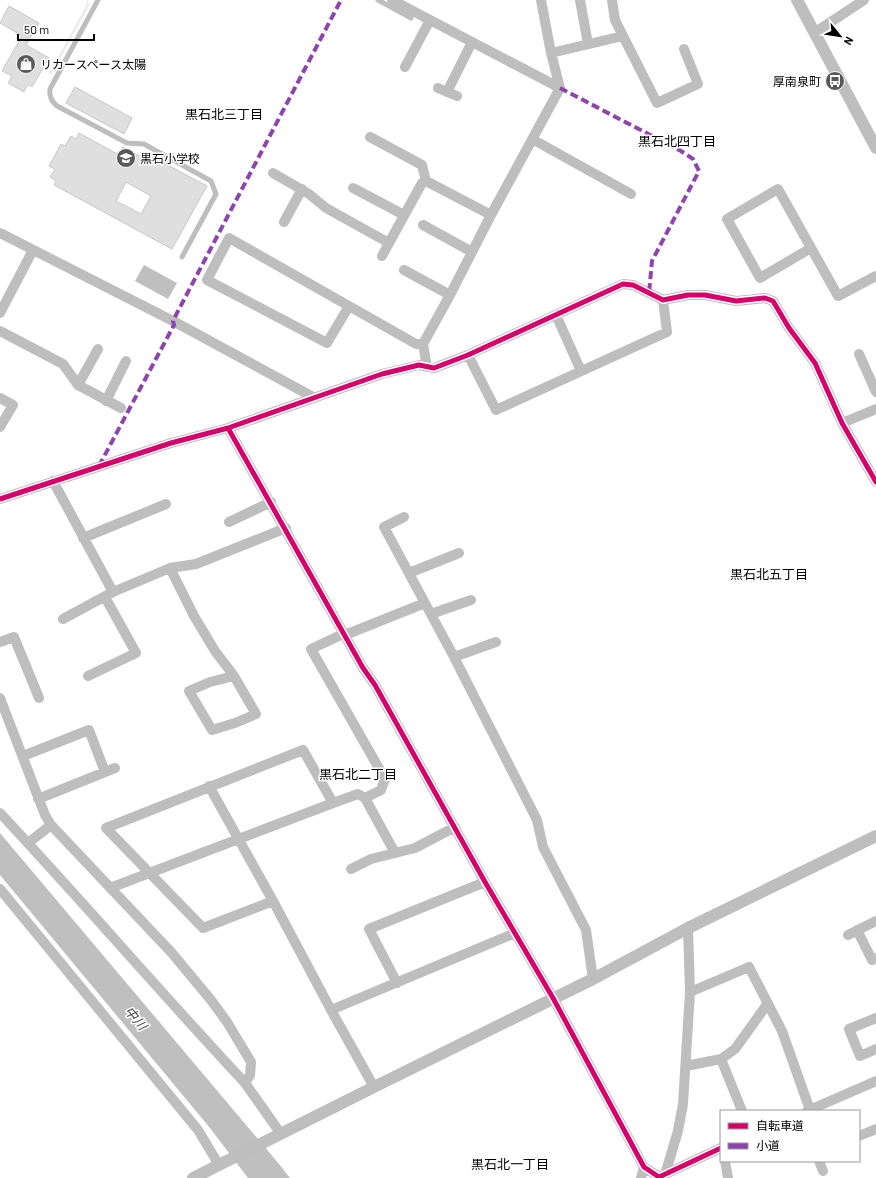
<svg xmlns="http://www.w3.org/2000/svg" width="876" height="1178" viewBox="0 0 876 1178" font-family="Barlow,'Noto Sans JP',sans-serif">
<style>
.green{fill:#ececec}
.water{fill:#bfbfbf}
.building{fill:#dfdfdf;stroke:#c7c7c7;fill-rule:evenodd}
.lines{fill:none;stroke-linecap:round;stroke-linejoin:round}
.service{stroke:#bebebe;stroke-width:5}
.minor{stroke:#bebebe;stroke-width:10}
.tertiary{stroke:#bebebe;stroke-width:12}
.quiet{stroke:#8e44ad;stroke-width:4;stroke-dasharray:8 4;stroke-linecap:butt}
.cycleway-casing{stroke:#fff;stroke-width:8}
.cycleway{stroke:#d6006c;stroke-width:5}
.labels{text-anchor:middle;dominant-baseline:central;stroke-width:3;stroke-linejoin:round;paint-order:stroke}
.poi-label{font-size:12px;fill:#000;stroke:#fff;text-anchor:start}
.neighbourhood-label{font-size:13px;fill:#000;stroke:#fff}
.water-label{font-size:13px;font-style:italic;fill:#444;stroke:#fff}
</style>
<rect width="100%" height="100%" fill="#fff"/>
<path class="green" d="M88 0 89 6 51 75 49 74 87 4 86 1Z"/>
<path class="water" d="M144 265 177 283 168 299 135 281Z
M0 833 279 1164 290 1178H248L210 1128 0 875Z"/>
<path class="building" d="M9 6 39 23 26 45 49 58 32 87 28 84 24 92 8 83 12 76 2 71 22 36 0 23Z
M75 87 132 118 124 134 66 103Z
M79 133 119 155 123 147 147 160 149 155 207 186 172 249 54 185 56 181 50 177 55 169 49 166 61 144 65 146 71 136 76 139ZM126 182 151 196 141 214 116 201Z"/>
<g class="lines">
<path class="service" d="M98 0 50 89C49 96 51 101 57 106L127 143 144 144 211 181 216 194 182 257
M378 0 411 18"/>
<path class="minor" d="M392 0 560 88
M580 0 588 44
M612 0 615 20 623 36
M814 33 864 0
M551 53 623 36 657 103 698 84 684 49
M405 67 430 20
M438 88 457 96
M447 92 472 42
M370 137 422 165 426 181
M532 139 631 194
M273 173 309 194 326 208 389 243 422 183 426 181 491 215
M353 188 404 215
M284 222 302 189
M423 225 472 252
M0 233 173 321 313 397
M811 248 760 278 727 219 778 189 838 296 876 276
M382 256 389 243
M404 270 450 295
M349 306 327 343 207 280 229 238 416 344H423
M0 313 33 250
M556 315 581 371
M0 331 63 364 78 385 121 408
M859 354 876 392
M468 355 496 410 667 332 663 300
M427 367 423 344 450 295 491 215 560 88 551 53 541 0
M78 385 98 349
M0 398 13 405 0 427
M106 401 126 361
M842 423 876 409
M228 428 363 668 375 685 485 882 553 998 644 1167 659 1177 721 1148
M53 481 113 592
M0 499 171 443 228 428 382 374 419 365 434 368 468 355 623 284 633 285 663 300 688 295H705L736 301 765 298 773 301 789 328 815 363 842 423 876 482
M404 517 384 527 454 657 537 820 543 847 586 930 593 979
M229 522 271 502
M83 538 166 504
M170 568 194 616 215 651 234 676 256 714 235 723 212 730 189 691 210 682 234 676
M409 573 459 553
M431 614 471 600
M63 619 113 592 170 568 196 564 286 528
M0 642 14 637 39 698
M454 657 496 642
M88 676 136 653 105 597
M0 698 45 815 51 825 171 952 211 1000 227 1022 251 1062 250 1075 245 1083 281 1134
M23 756 89 730 105 772
M209 786 273 901 331 1010 374 1087
M38 799 115 768
M0 813C83 902 162 994 245 1083
M28 843 51 825
M395 853 415 848 455 827
M351 869 371 859 395 853 365 798 381 790 385 779 311 649 343 634 350 633 425 603
M110 888 333 803 358 794 365 798
M0 889 198 1130 219 1165
M273 901 203 928 106 828 303 750 333 803
M857 930 872 960 876 958
M848 935 876 921
M397 983 369 929 485 882
M690 992 749 967 782 1031 810 1110
M331 1010 515 933
M876 1018 849 1029 860 1056 876 1049
M721 1059 742 1111
M686 1066 721 1059 735 1049 768 1003
M807 1111 876 1081
M859 1136 876 1129
M725 1161 728 1178
M819 1161 823 1171
M641 1178 644 1167
M664 1178 678 1131 683 1104 690 992 688 928"/>
<path class="tertiary" d="M797 0 876 148
M193 1178 374 1087 593 979 688 928 876 836"/>
<path class="quiet" d="M560 88 681 151 693 159 699 171 652 261 649 293
M99 466 174 325 173 321 177 313 341 0"/>
<defs>
<path id="cycleway" d="M228 428 363 668 375 685 485 882 553 998 644 1167 659 1177 721 1148
M0 499 171 443 228 428 382 374 419 365 434 368 468 355 623 284 633 285 663 300 688 295H705L736 301 765 298 773 301 789 328 815 363 842 423 876 482"/>
</defs>
<use href="#cycleway" class="cycleway-casing"/>
<use href="#cycleway" class="cycleway"/>
</g>
<defs>
<symbol id="shop-disc" viewBox="-11 -11 22 22"><circle r="9.5" fill="#595959" stroke="#fff"/><path d="M-5-2.5h2.3a2.7 3.5 0 0 1 5.4 0H5L5.5 6h-11ZM-1.5-2.5h3a1.5 2.3 0 0 0-3 0Z" fill="#fff"/></symbol>
<symbol id="bus-disc" viewBox="-11 -11 22 22"><circle r="9.5" fill="#595959" stroke="#fff"/><path d="M-5-6H5V4H4V6H2V4H-2V6H-4V4H-5ZM-3.5-4V0h7V-4ZM-3.5 1.2v1.5H-2V1.2ZM2 1.2v1.5H3.5V1.2Z" fill="#fff"/></symbol>
<symbol id="school-disc" viewBox="-11 -11 22 22"><circle r="9.5" fill="#595959" stroke="#fff"/><path d="M0-5L7-2L0 1L-7-2ZM-4 1L0 2.5L4 1V4Q0 6-4 4Z" fill="#fff"/></symbol>
</defs>
<g fill-rule="evenodd">
<use href="#shop-disc" x="15" y="53" width="22" height="22"/>
<use href="#bus-disc" x="824" y="70" width="22" height="22"/>
<use href="#school-disc" x="115" y="147" width="22" height="22"/>
</g>
<g class="labels">
<g class="poi-label">
<text x="40" y="64">リカースペース太陽</text>
<text x="821" y="81" text-anchor="end">厚南泉町</text>
<text x="140" y="158">黒石小学校</text>
</g>
<g class="neighbourhood-label">
<text x="224" y="114">黒石北三丁目</text>
<text x="677" y="141">黒石北四丁目</text>
<text x="769" y="574">黒石北五丁目</text>
<text x="358" y="774">黒石北二丁目</text>
<text x="510" y="1164">黒石北一丁目</text>
</g>
<g class="water-label">
<text transform="translate(136 1018) rotate(50)">中川</text>
</g>
</g>
<rect x="720" y="1110" width="140" height="52" fill="#ffffff" stroke="#999999"/>
<rect x="728" y="1123" width="20" height="6" fill="#d6006c" stroke="#999999"/>
<text x="756" y="1130" font-size="12" fill="#000000">自転車道</text>
<rect x="728" y="1143" width="20" height="6" fill="#8e44ad" stroke="#999999"/>
<text x="756" y="1150" font-size="12" fill="#000000">小道</text>
<g transform="translate(840 36) rotate(120)" stroke="#ffffff" stroke-width="3" paint-order="stroke">
<path d="M0-3L7 15L0 10L-7 15Z" fill="#000000"/>
<text y="-6" font-size="11" font-weight="bold" text-anchor="middle" fill="#000000">N</text>
</g>
<path d="M18 34v6h76v-6" fill="none" stroke="#000000" stroke-width="2"/>
<text x="24" y="34" font-size="12" fill="#000000" stroke="#ffffff" stroke-width="3" paint-order="stroke">50 m</text>
</svg>
